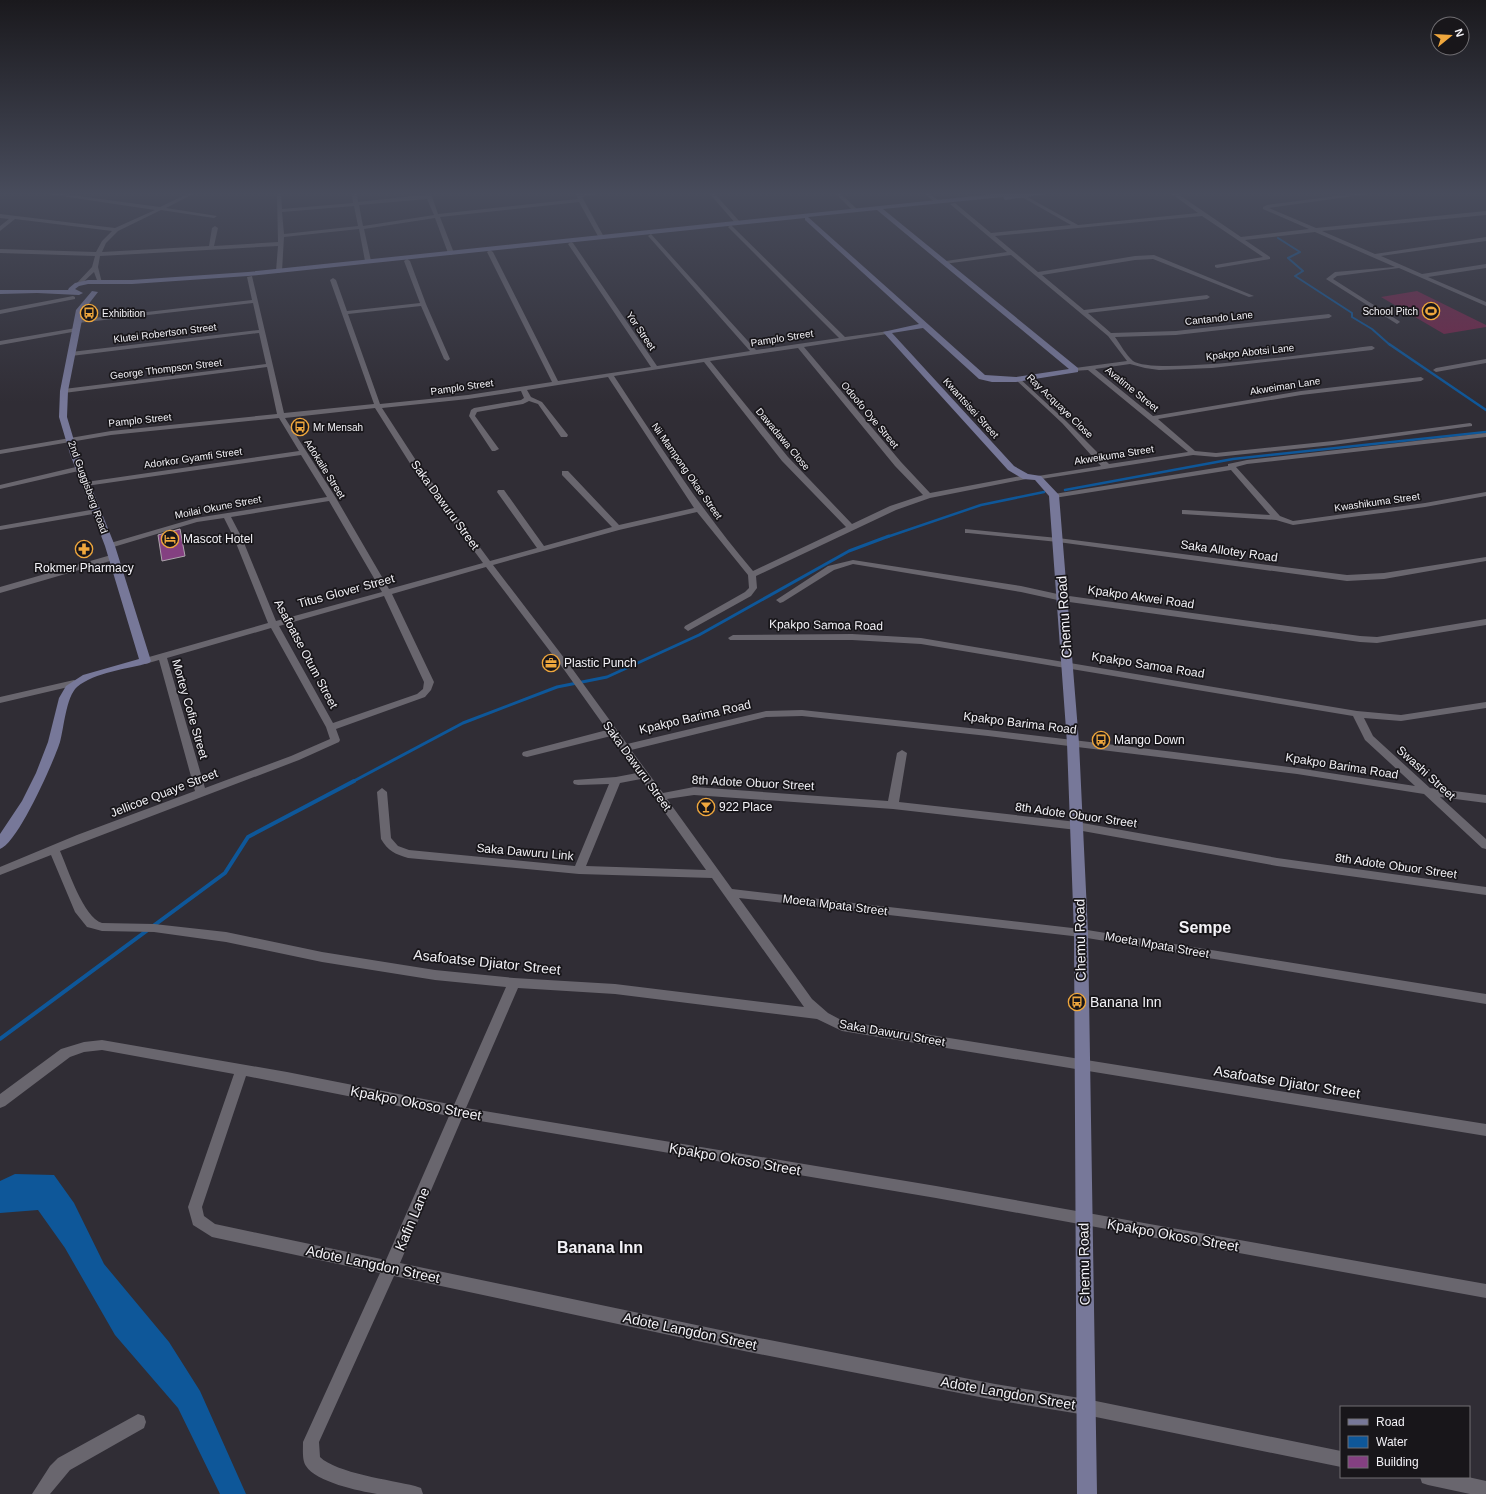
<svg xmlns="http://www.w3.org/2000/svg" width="1486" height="1494" viewBox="0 0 1486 1494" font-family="Helvetica,sans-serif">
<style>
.green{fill:#74264a}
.water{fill:#0e5799}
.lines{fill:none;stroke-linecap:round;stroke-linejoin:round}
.stream-far3{stroke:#0e5799;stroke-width:2}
.stream-far2{stroke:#0e5799;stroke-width:2.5}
.stream-far1{stroke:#0e5799;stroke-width:3}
.stream{stroke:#0e5799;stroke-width:4}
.building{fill:#844081;stroke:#aea5ad}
.street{fill:#69666e;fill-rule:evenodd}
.secondary{fill:#777899;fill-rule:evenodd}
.labels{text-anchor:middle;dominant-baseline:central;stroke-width:3.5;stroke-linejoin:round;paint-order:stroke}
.far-poi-label{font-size:10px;fill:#f3f2f7;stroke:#18161a;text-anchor:start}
.far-street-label{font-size:10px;fill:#f3f2f7;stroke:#18161a}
.street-label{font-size:12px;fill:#f3f2f7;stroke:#18161a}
.poi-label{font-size:12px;fill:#f3f2f7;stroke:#18161a;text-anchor:start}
.near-street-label{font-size:14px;fill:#f3f2f7;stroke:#18161a}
.near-poi-label{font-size:14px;fill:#f3f2f7;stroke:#18161a;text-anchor:start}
.district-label{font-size:16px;font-weight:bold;fill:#f3f2f7;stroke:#18161a}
.near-neighbourhood-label{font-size:16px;font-weight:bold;fill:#f3f2f7;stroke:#18161a}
</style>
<rect width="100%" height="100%" fill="#302d35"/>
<path class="green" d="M1417 291 1486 325V327L1444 334 1381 297Z"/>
<path class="water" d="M15 1174 54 1175 74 1203 104 1264 169 1342 200 1391 246 1494H220L178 1408 115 1335 65 1248 38 1210 0 1213V1181Z"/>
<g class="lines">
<path class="stream-far3" d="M1278 238 1300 252 1288 258 1303 271 1295 276 1352 313V317L1372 329 1390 345"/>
<path class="stream-far2" d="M1389 344 1486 410
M1065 490 1233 459 1486 432
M887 537 981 505 1044 492"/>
<path class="stream-far1" d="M352 782 463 723 557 687 607 677 699 635 849 551 889 536"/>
<path class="stream" d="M0 1039 225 873 248 837 354 781"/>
</g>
<path class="building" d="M180 529 185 556 162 561 158 535Z"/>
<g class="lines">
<path class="street" d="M48 194H63L160 207 187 194H193L166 208 217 216 214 218 161 210 118 231 106 243 102 252 209 246 212 228 215 226 218 228 214 246 278 242 277 194H281L282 209 353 203 352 194H357L358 202 431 194 438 214 578 199 576 194H596L582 197 604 237 599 238 579 202 440 217 454 253 451 255 448 253 435 218 364 229 371 261 368 263 365 261 359 229 284 237 282 271 279 273 276 271 278 246 100 256 98 267 102 283H98L94 272 79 286 76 284 92 267 95 256 0 253V249L96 252 102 241 112 231 15 219 0 231V226L9 219 0 218V214L115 228 155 210ZM427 199 434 215 363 226 359 205ZM354 206 358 226 284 234 282 212Z
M710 194H715L740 222V224H736Z
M836 194H841L858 210V212H854Z
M925 194H930L941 202 936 203Z
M1172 194H1178L1241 237 1309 229 1263 209V207L1267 205 1352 194H1368L1269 208 1316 228 1486 211V215L1322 231 1375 254 1486 237V241L1381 256 1422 274 1486 264V268L1428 277 1486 302V306L1399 268 1337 276 1333 279 1399 321 1400 322 1397 324 1326 279 1335 272 1395 267 1315 232 1245 240 1270 257V259L1217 268 1215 267V265L1263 257 1202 216 995 236 1038 272 1135 256 1154 255 1254 296 1249 297 1153 259 1135 260 1042 275 1084 310 1207 295 1210 297 1207 299 1088 313 1111 333 1176 331 1329 314 1332 316 1329 318 1176 335 1115 337C1120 344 1126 355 1133 361 1156 377 1335 350 1372 346L1375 348 1372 350 1212 368 1159 370 1145 368 1130 364 1095 369 1153 416 1301 391 1421 377 1424 379 1421 381 1301 395 1158 419 1195 451 1216 453 1333 441 1470 423 1472 424V426L1333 445 1216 457 1193 455 1035 480 1034 478 1038 476 1101 466 1062 423 1016 380 1015 379 1018 377 1066 421 1109 464 1188 452 1088 370 1073 371V369L1075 368 1127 361 1108 336 1011 255 944 264V262L946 261 1007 252 950 204 955 203 991 233 1071 225 1022 197 1024 195 1078 225 1198 213Z
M731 225 845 337 889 331 890 332 887 334 804 347 901 462 930 493 1026 475 1030 477 1026 479 930 498 896 510 756 576 757 588 751 596 688 631 684 628 685 626 745 592 749 588 748 575 697 512 619 530 493 565 571 667 627 744 766 711 802 710 988 730 1174 752 1297 768 1415 786 1365 740 1353 716 921 644 852 640H730L728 638 733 635 852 634 921 638 1357 711 1401 715 1486 702V708L1401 721 1364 718 1373 736 1430 788 1486 795V803L1440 797 1486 839V849L1482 848 1424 794 1297 774 988 736 802 716 766 717 631 750 663 793 694 787 888 801 897 753 902 750 907 753 899 802 1077 822 1277 858 1486 887V895L1277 866 1077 830 893 809 694 795 667 799 732 889 1081 929 1486 994V1004L1081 937 739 898 812 999 828 1013 843 1021 1486 1124V1136L842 1031 817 1019 615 994 518 988 466 1108 936 1186 1486 1284V1298L936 1198 462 1118 400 1263 744 1335 995 1384 1086 1399 1341 1451V1467L1086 1415 995 1400 744 1351 394 1276 319 1442 320 1457C336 1473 391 1480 415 1486L421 1488 423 1494C408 1494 392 1494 377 1494 359 1491 316 1482 306 1466 302 1460 303 1450 303 1442L380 1273 212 1237 193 1225 188 1207 234 1074 102 1050 84 1052 70 1057 5 1106 0 1108V1094L61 1049 84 1042 102 1040 287 1072 454 1105 506 987 435 980 322 962 226 942 154 932 102 931 91 928 87 927 75 912 51 855 0 875V867L77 835 195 791 159 660 145 664 140 661 142 659 268 623 234 538 224 518 197 522 110 548 106 546 107 544 196 518 327 497 301 455 86 486 82 484 86 482 299 451 279 418 111 435 0 454V450L111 431 277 414 267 367 64 393 61 391 64 389 266 364 259 333 71 356 68 354 71 352 259 330 253 303 78 323 75 321 76 320 252 300 247 277 252 276 284 413 374 404 330 280 333 278 336 280 347 311 420 303 404 261 407 259 410 261 426 304 450 359 447 361 444 359 421 306 348 314 380 404 468 395 552 382 487 252 490 250 493 252 558 381 651 367 568 244 571 242 573 243 657 366 750 351 649 237 648 236 651 234 756 350 839 338 728 227ZM798 348 895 466 923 495 890 506 852 524 788 457 710 361ZM704 362 782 461 846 527 753 571C701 510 658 443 614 376ZM608 377 694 508 619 525 568 471H562V475L612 527 544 546 504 490H498L497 492 537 548 490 561 417 462 382 408 468 399 521 391 524 398 521 400 474 408 471 410 469 416 492 451H495L499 449 475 416 477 412 523 404 529 401 538 404 561 437H567L568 435 542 402 531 397 527 390ZM375 408 411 465 483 563 389 589 336 498 285 418ZM329 501 382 592 276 621 242 538 231 517ZM486 567 565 671 607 730 523 752 522 754 523 756 527 757 611 736 637 773 616 777 574 780 573 782 574 784 578 785 609 784 575 866 409 850 398 846 391 838 387 792 382 788 377 792 381 839C388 851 395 854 408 858L579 874 712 878 804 1007 615 984 514 978 435 970 322 952 226 932 154 924 102 923C83 917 68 869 60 851L299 760 339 742 340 740 336 729 425 697 431 690 434 682 392 594ZM384 596 424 682 423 689 417 694 333 723 279 626ZM271 628 326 727 330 739 291 756 205 788 167 658ZM641 779 706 870 586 866 620 783ZM246 1076 449 1116 386 1260 215 1224 204 1216 202 1207Z
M73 296 75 297V299L0 314V310Z
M76 328 79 330 78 331 0 345V341Z
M1486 359V363L1436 372 1433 370 1436 368Z
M1486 433V437L1247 464 1236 467 1280 516 1293 521 1425 503 1486 492V496L1425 507 1293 525 1276 520 1182 514V510H1185L1270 515 1231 470 1054 498 1050 496 1054 494 1228 466V464L1247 460Z
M80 466 84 468 83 470 0 489V485Z
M96 509H99V513L0 530V526Z
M965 529 1058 538 1347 575 1384 573 1486 557V561L1384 579 1347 581 1058 542 968 533H965Z
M111 555H117L118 557 117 559 0 593V587Z
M853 560 1021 586 1062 595 1360 636 1377 637 1486 619V625L1377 643 1360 642 1062 601 1021 592 853 564 834 570 783 602 780 603 776 600 828 566Z
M74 680 79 683 77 685 0 703V697Z
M138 1414 144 1416 146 1422 144 1428 70 1470 50 1494H32L50 1466 58 1458Z
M1420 1477H1468L1486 1481V1494H1470L1428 1485 1422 1483Z"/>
<path class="secondary" d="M994 194H1046L1005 200 1003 197 883 209 1078 368V372L1016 382H992L979 379 923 328 892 333 1014 466 1028 474 1041 476 1059 495 1079 743 1088 933 1097 1494H1077L1074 933 1067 743 1049 496 1035 480 1023 479 1008 470 883 332 919 324 805 220V218L248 276 132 284H88L79 286 75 289 83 293 79 295 37 293 0 294V290H68L69 288 75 283 88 280H132L248 272ZM877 210 1069 369 1016 377 985 375 808 217Z
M92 291 98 292 84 310 68 391 67 417 78 454 115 546 151 661 149 663C127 669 95 672 77 687 66 697 64 728 60 742 54 761 18 843 0 849V834L22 801 36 773 48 742 59 698 66 686 83 675 139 659 105 546 70 454 59 417 60 391 76 310Z"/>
</g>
<linearGradient id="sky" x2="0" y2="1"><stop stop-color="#1a191d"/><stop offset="0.48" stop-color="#484c5c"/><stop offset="1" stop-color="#484c5c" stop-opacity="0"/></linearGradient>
<rect width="1486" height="403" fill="url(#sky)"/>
<defs>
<symbol id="stadium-ring" viewBox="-11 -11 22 22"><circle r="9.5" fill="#18161a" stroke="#efa73d" stroke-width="1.5"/><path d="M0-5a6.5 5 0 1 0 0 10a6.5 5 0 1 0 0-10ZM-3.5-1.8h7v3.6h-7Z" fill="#efa73d"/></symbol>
<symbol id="bus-ring" viewBox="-11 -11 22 22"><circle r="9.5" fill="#18161a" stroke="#efa73d" stroke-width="1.5"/><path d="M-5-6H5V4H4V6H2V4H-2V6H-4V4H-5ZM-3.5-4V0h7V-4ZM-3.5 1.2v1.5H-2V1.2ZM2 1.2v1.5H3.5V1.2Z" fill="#efa73d"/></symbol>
<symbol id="hotel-ring" viewBox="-11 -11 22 22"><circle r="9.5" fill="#18161a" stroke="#efa73d" stroke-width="1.5"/><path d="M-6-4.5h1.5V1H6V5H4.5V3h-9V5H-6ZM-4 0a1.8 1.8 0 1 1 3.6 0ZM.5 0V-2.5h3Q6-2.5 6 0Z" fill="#efa73d"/></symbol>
<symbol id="pharmacy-ring" viewBox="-11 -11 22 22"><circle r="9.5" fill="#18161a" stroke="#efa73d" stroke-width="1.5"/><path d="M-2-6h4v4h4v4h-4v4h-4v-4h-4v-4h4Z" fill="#efa73d"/></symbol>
<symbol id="office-ring" viewBox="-11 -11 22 22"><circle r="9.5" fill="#18161a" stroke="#efa73d" stroke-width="1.5"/><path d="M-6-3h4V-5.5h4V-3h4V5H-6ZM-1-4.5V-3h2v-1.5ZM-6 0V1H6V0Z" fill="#efa73d"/></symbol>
<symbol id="bar-ring" viewBox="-11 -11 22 22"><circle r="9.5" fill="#18161a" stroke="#efa73d" stroke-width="1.5"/><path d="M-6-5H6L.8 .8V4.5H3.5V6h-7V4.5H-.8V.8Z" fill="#efa73d"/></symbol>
</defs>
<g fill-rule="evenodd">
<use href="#stadium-ring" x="1421" y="301" width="20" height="20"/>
<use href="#bus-ring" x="79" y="303" width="20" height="20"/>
<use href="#bus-ring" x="290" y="417" width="20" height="20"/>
<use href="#hotel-ring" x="160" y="529" width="20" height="20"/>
<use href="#pharmacy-ring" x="74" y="539" width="20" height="20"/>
<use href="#office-ring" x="541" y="653" width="20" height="20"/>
<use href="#bus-ring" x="1091" y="730" width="20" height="20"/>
<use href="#bar-ring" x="696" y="797" width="20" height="20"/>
<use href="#bus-ring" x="1067" y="992" width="20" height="20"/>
</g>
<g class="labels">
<g class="far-poi-label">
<text x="1418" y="311" text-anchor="end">School Pitch</text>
<text x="102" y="313">Exhibition</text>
<text x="313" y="427">Mr Mensah</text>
</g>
<g class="far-street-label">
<text transform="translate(1219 318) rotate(-6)">Cantando Lane</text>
<text transform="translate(641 331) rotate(56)">Yor Street</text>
<text transform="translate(165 333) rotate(-7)">Klutei Robertson Street</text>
<text transform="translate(782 338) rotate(-9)">Pamplo Street</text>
<text transform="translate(1250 352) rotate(-6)">Kpakpo Abotsi Lane</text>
<text transform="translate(166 369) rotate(-7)">George Thompson Street</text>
<text transform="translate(1285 386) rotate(-9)">Akweiman Lane</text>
<text transform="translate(462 387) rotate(-8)">Pamplo Street</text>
<text transform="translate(1132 389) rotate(39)">Avatime Street</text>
<text transform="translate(1060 406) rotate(44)">Ray Acquaye Close</text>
<text transform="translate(971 408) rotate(48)">Kwantsisei Street</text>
<text transform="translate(870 415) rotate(50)">Odoofo Oye Street</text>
<text transform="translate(140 420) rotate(-6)">Pamplo Street</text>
<text transform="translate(783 439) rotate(50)">Dawadawa Close</text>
<text transform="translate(1114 455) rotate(-9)">Akweikuma Street</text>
<text transform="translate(193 458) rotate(-8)">Adorkor Gyamfi Street</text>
<text transform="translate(325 469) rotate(58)">Adokaile Street</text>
<text transform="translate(687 471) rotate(55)">Nii Mampong Okae Street</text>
<text transform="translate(88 487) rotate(70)">2nd Guggisberg Road</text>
<text transform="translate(1377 502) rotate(-8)">Kwashikuma Street</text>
<text transform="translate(218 507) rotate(-11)">Moilai Okune Street</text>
</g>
<g class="street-label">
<text transform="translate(445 505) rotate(54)">Saka Dawuru Street</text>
<text transform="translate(1229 551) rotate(8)">Saka Allotey Road</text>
<text transform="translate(346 591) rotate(-15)">Titus Glover Street</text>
<text transform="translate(1141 597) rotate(8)">Kpakpo Akwei Road</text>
<text transform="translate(826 625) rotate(1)">Kpakpo Samoa Road</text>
<text transform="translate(306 654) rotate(62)">Asafoatse Otum Street</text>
<text transform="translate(1148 665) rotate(9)">Kpakpo Samoa Road</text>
<text transform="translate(190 709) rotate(74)">Mortey Cofie Street</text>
<text transform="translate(695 717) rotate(-13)">Kpakpo Barima Road</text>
<text transform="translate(1020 723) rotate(7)">Kpakpo Barima Road</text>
<text transform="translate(637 766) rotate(54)">Saka Dawuru Street</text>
<text transform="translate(1342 766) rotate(9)">Kpakpo Barima Road</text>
<text transform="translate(1426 773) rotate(42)">Swashi Street</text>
<text transform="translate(753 783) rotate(3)">8th Adote Obuor Street</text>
<text transform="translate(164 793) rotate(-21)">Jellicoe Quaye Street</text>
<text transform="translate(1076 815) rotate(8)">8th Adote Obuor Street</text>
<text transform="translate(525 852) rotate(5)">Saka Dawuru Link</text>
<text transform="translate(1396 866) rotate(8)">8th Adote Obuor Street</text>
<text transform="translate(835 905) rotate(7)">Moeta Mpata Street</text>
<text transform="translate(1157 945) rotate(10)">Moeta Mpata Street</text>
<text transform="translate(892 1033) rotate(10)">Saka Dawuru Street</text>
</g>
<g class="poi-label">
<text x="183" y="539">Mascot Hotel</text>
<text x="84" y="568" text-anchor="middle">Rokmer Pharmacy</text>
<text x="564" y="663">Plastic Punch</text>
<text x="1114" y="740">Mango Down</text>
<text x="719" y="807">922 Place</text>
</g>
<g class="near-street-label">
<text transform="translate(1064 617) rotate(-94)">Chemu Road</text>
<text transform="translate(1080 940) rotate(-91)">Chemu Road</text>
<text transform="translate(487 962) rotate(6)">Asafoatse Djiator Street</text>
<text transform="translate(1287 1082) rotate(9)">Asafoatse Djiator Street</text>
<text transform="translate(416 1103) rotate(11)">Kpakpo Okoso Street</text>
<text transform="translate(735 1159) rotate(10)">Kpakpo Okoso Street</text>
<text transform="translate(412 1219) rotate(-67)">Kafin Lane</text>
<text transform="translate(1173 1235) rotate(10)">Kpakpo Okoso Street</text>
<text transform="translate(373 1264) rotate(12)">Adote Langdon Street</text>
<text transform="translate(1084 1264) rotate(-91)">Chemu Road</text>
<text transform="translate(690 1331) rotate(12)">Adote Langdon Street</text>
<text transform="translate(1008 1393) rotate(10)">Adote Langdon Street</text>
</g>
<g class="near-poi-label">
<text x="1090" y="1002">Banana Inn</text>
</g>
<g class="district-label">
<text x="1205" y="927">Sempe</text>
</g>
<g class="near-neighbourhood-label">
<text x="600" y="1247">Banana Inn</text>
</g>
</g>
<rect x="1340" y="1406" width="130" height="72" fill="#18161a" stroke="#706e72"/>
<rect x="1348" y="1419" width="20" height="6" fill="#777899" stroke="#706e72"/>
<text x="1376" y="1426" font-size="12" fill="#f3f2f7">Road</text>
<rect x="1348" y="1436" width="20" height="12" fill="#0e5799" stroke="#706e72"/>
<text x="1376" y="1446" font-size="12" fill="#f3f2f7">Water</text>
<rect x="1348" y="1456" width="20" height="12" fill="#844081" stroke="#706e72"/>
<text x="1376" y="1466" font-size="12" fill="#f3f2f7">Building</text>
<g transform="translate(1450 36) rotate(72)"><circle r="19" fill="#18161a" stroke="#706e72"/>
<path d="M0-3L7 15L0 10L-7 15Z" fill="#efa73d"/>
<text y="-6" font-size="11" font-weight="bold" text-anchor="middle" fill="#f3f2f7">N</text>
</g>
</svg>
